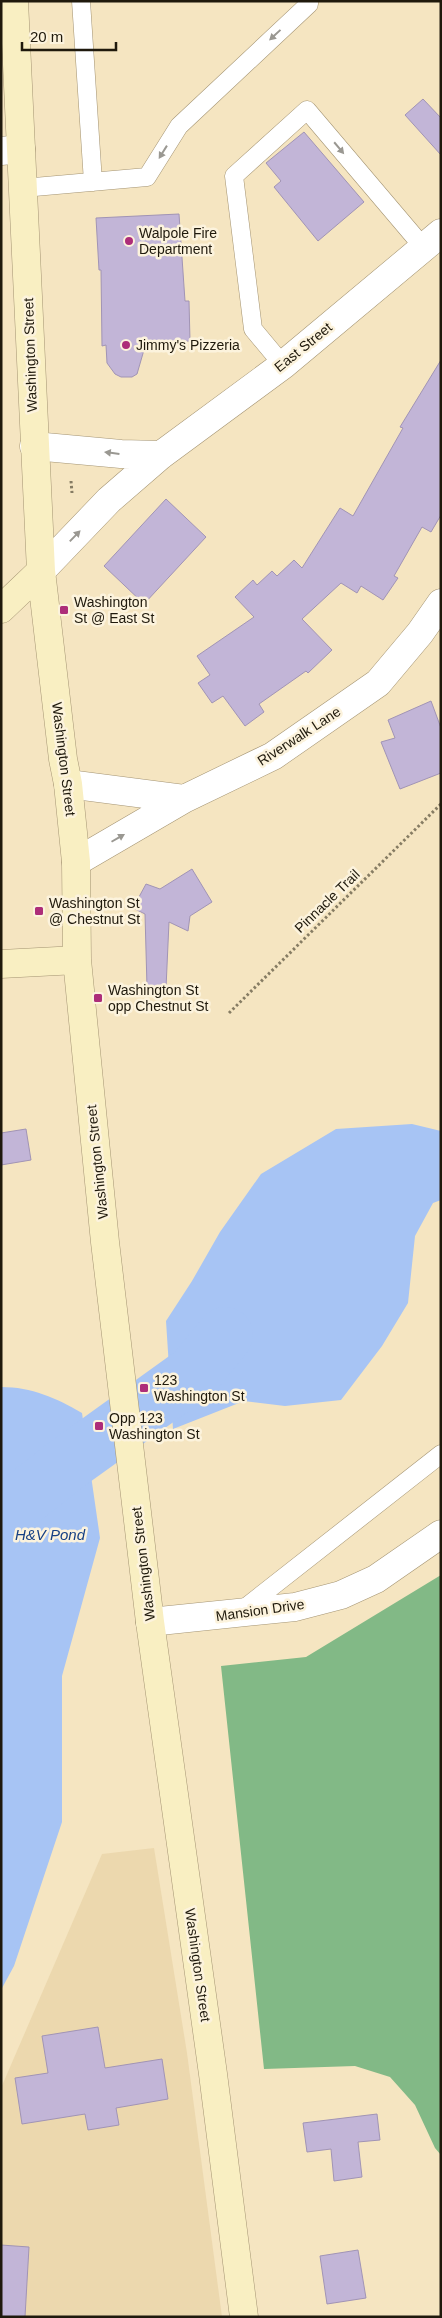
<svg xmlns="http://www.w3.org/2000/svg" width="442" height="2318" viewBox="0 0 442 2318" font-family="Arial,sans-serif">
<style>
.built{fill:#ecd8ae}
.forest{fill:#82b986}
.water{fill:#a7c4f4}
.lines{fill:none;stroke-linecap:round;stroke-linejoin:round}
.river{stroke:#a7c4f4;stroke-width:56}
.building{fill:#c2b5d7;stroke:#a194b5}
.service-casing{stroke:#a49473;stroke-width:19}
.minor-casing{stroke:#a49473;stroke-width:29}
.tertiary-casing{stroke:#a49473;stroke-width:29}
.secondary-casing{stroke:#a49473;stroke-width:29}
.path{stroke:#867c63;stroke-width:3;stroke-dasharray:2.5 2.5;stroke-linecap:butt}
.service{stroke:#fff;stroke-width:18}
.minor{stroke:#fff;stroke-width:28}
.tertiary{stroke:#fff;stroke-width:28}
.secondary{stroke:#f9efc2;stroke-width:28}
.oneway{fill:#9a9892}
.poi-dot{fill:#ad2d79;stroke:#fcf3dd;stroke-width:2}
.labels{text-anchor:middle;dominant-baseline:central;stroke-width:5;stroke-linejoin:round;paint-order:stroke}
.poi-label{font-size:14px;fill:#1f190c;stroke:#fcf3dd;text-anchor:start}
.street-label{font-size:14px;fill:#1f190c;stroke:#fcf3dd}
.water-label{font-size:15px;font-style:italic;fill:#164084;stroke:#fcf3dd}
</style>
<rect width="100%" height="100%" fill="#f5e5c1"/>
<path class="built" d="M154 1848 187 2053 222 2317H1V2088L102 1854Z"/>
<path class="forest" d="M441 1575V2155L435 2148 415 2105 390 2077 355 2066 264 2069 221 1666 306 1657Z"/>
<path class="water" d="M412 1124 441 1131V1200L433 1203 415 1236 408 1303 382 1346 341 1400 285 1406 244 1401 173 1429 166 1321 192 1281 220 1232 261 1174 336 1129Z
M1 1387C32 1387 56 1398 82 1413L100 1538 62 1676V1822L14 1966 1 1990Z"/>
<g class="lines">
<path class="river" d="M1 1516 67 1464 195 1372 225 1335"/>
</g>
<path class="building" d="M423 99 441 118V155L405 115Z
M304 132 364 202 318 241 274 187 281 181 266 163Z
M179 214 185 301H189L190 341 146 343 137 374 132 377H121L115 374 107 363 106 345 102 346 101 270H99L96 218Z
M441 360V515L431 532 422 527 394 576 398 578 383 600 361 586 357 593 341 583 302 619 332 650 308 673 306 671 259 704 264 712 245 726 223 696 212 703 198 683 210 675 197 656 254 617 235 597 253 580 257 585 272 571 277 576 294 560 302 568 340 508 353 516 403 428 400 427Z
M166 499 206 537 144 604 104 566Z
M431 701 441 728V773L400 789 381 742 395 738 388 720Z
M192 869 212 902 190 916 188 931 169 922 166 988 147 987 145 914 133 908 146 884 160 889Z
M26 1129 31 1160 1 1165V1133Z
M98 2027 105 2068 162 2059 168 2099 116 2108 119 2125 88 2130 85 2114 22 2124 15 2078 48 2073 42 2036Z
M377 2114 380 2140 358 2142 362 2177 334 2181 331 2149 307 2152 303 2123Z
M1 2245 29 2247 25 2317H1Z
M358 2250 366 2298 327 2304 320 2256Z"/>
<g class="lines">
<defs>
<path id="service" d="M81 1 93 182
M23 188 147 177 179 126 309 4V1
M283 365 253 329 234 176 307 110 424 248
M241 1611 441 1454"/>
<path id="minor" d="M1 151 21 149
M68 784 184 799
M76 862 184 799 273 756 378 683 420 633 441 603
M150 1622 295 1607 341 1595 376 1579 441 1534"/>
<path id="tertiary" d="M34 446 121 454 161 455
M41 571 109 500 161 455 283 365 441 233"/>
<path id="secondary" d="M14 1 41 571 63 759 68 784 76 862 77 960 105 1242 150 1622 213 2074 244 2317
M1 609 41 571
M1 964 77 960"/>
</defs>
<use href="#service" class="service-casing"/>
<use href="#minor" class="minor-casing"/>
<use href="#tertiary" class="tertiary-casing"/>
<use href="#secondary" class="secondary-casing"/>
<path class="path" d="M71 481 72 493
M229 1013 441 804"/>
<use href="#service" class="service"/>
<use href="#minor" class="minor"/>
<use href="#tertiary" class="tertiary"/>
<use href="#secondary" class="secondary"/>
</g>
<defs><path id="oneway-solid" d="M-6-.8H1V-3.2L6.5 0L1 3.2V.8H-6Z" transform="scale(1.25)"/></defs>
<g class="oneway">
<use href="#oneway-solid" transform="translate(275 35) rotate(137)"/>
<use href="#oneway-solid" transform="translate(339 148) rotate(50)"/>
<use href="#oneway-solid" transform="translate(163 152) rotate(122)"/>
<use href="#oneway-solid" transform="translate(112 453) rotate(-173)"/>
<use href="#oneway-solid" transform="translate(75 536) rotate(-46)"/>
<use href="#oneway-solid" transform="translate(118 838) rotate(-30)"/>
</g>
<g class="poi-dot">
<circle cx="129" cy="241" r="5"/>
<circle cx="126" cy="345" r="5"/>
<rect x="59" y="605" width="10" height="10" rx="2.5"/>
<rect x="34" y="906" width="10" height="10" rx="2.5"/>
<rect x="93" y="993" width="10" height="10" rx="2.5"/>
<rect x="139" y="1383" width="10" height="10" rx="2.5"/>
<rect x="94" y="1421" width="10" height="10" rx="2.5"/>
</g>
<g class="labels">
<g class="poi-label">
<text x="139" y="233">Walpole Fire<tspan x="139" dy="16">Department</tspan></text>
<text x="136" y="345">Jimmy's Pizzeria</text>
<text x="74" y="602">Washington<tspan x="74" dy="16">St @ East St</tspan></text>
<text x="49" y="903">Washington St<tspan x="49" dy="16">@ Chestnut St</tspan></text>
<text x="108" y="990">Washington St<tspan x="108" dy="16">opp Chestnut St</tspan></text>
<text x="154" y="1380">123<tspan x="154" dy="16">Washington St</tspan></text>
<text x="109" y="1418">Opp 123<tspan x="109" dy="16">Washington St</tspan></text>
</g>
<g class="street-label">
<text transform="translate(303 347) rotate(-39)">East Street</text>
<text transform="translate(30 355) rotate(-92)">Washington Street</text>
<text transform="translate(299 736) rotate(-33)">Riverwalk Lane</text>
<text transform="translate(64 759) rotate(83)">Washington Street</text>
<text transform="translate(327 901) rotate(-44)">Pinnacle Trail</text>
<text transform="translate(97 1162) rotate(-96)">Washington Street</text>
<text transform="translate(143 1564) rotate(-97)">Washington Street</text>
<text transform="translate(260 1610) rotate(-8)">Mansion Drive</text>
<text transform="translate(198 1965) rotate(82)">Washington Street</text>
</g>
<g class="water-label">
<text x="50" y="1534">H&amp;V Pond</text>
</g>
</g>
<rect width="442" height="2318" fill="none" stroke="#1f190c" stroke-width="5"/>
<path d="M22 42v8h94v-8" fill="none" stroke="#1f190c" stroke-width="2.5"/>
<text x="30" y="42" font-size="15" fill="#1f190c" stroke="#fcf3dd" stroke-width="4" paint-order="stroke">20 m</text>
</svg>
